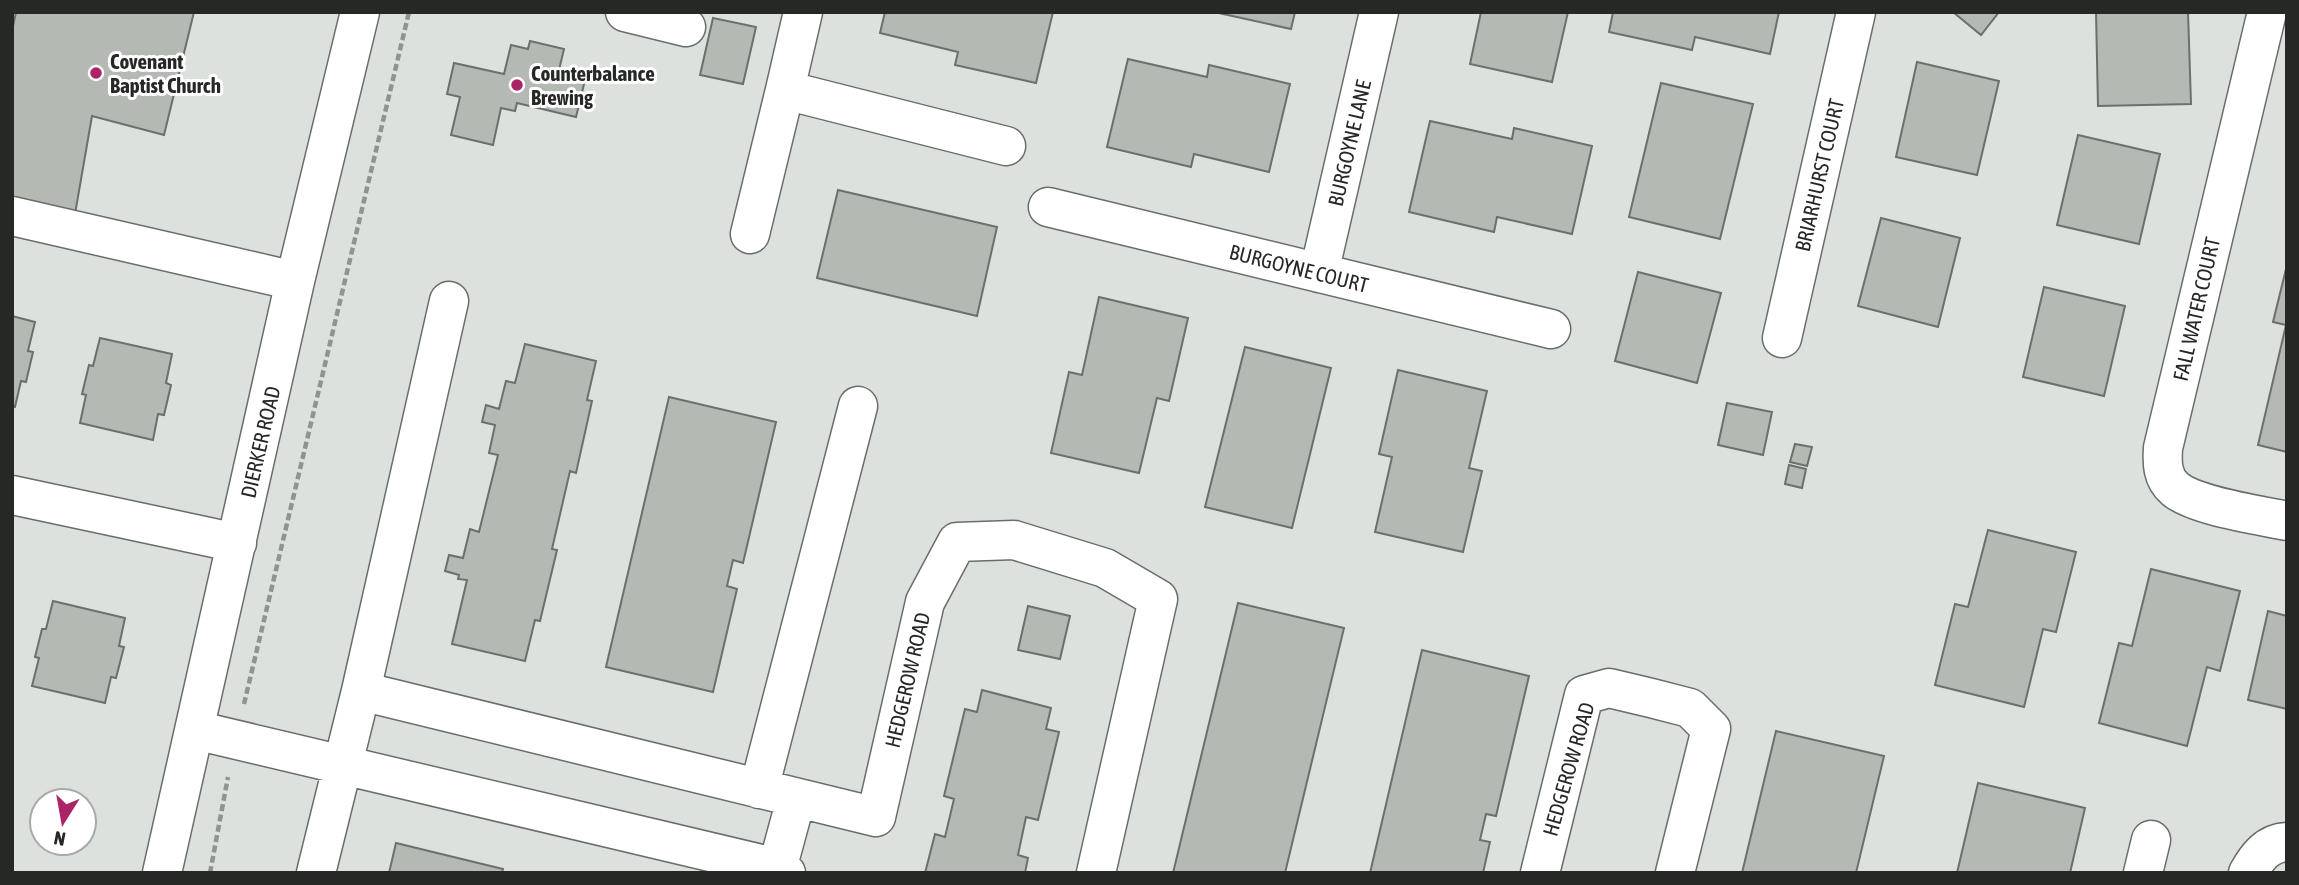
<svg xmlns="http://www.w3.org/2000/svg" width="2299" height="885" viewBox="0 0 2299 885" font-family="'Asap Condensed',sans-serif">
<style>
.building{fill:#b4b9b4;stroke:#6b706c;stroke-width:2}
.lines{fill:none;stroke-linecap:round;stroke-linejoin:round}
.minor-casing{stroke:#696e6a;stroke-width:41}
.path{stroke:#909491;stroke-width:4.5;stroke-dasharray:7 3.5;stroke-linecap:butt}
.minor{stroke:#fff;stroke-width:38}
.poi-dot{fill:#ac2366;stroke:#fff;stroke-width:2.5}
.labels{text-anchor:middle;dominant-baseline:central;stroke-width:6;stroke-linejoin:round;paint-order:stroke}
.poi-label{font-size:21px;font-weight:bold;fill:#262826;stroke:#fff;text-anchor:start}
.street-label{font-size:21px;fill:#262826;stroke:#fff}
</style>
<rect width="100%" height="100%" fill="#dce1dd"/>
<path class="building" d="M16 12H194L164 135 92 116 75 214 12 200V31Z
M885 12H1053L1036 83 955 65 958 52 880 33Z
M1214 12H1295L1291 29Z
M1481 12H1568L1552 82 1470 64Z
M1613 12H1779L1770 54 1695 37 1692 50 1609 32Z
M1953 12H1999L1981 35Z
M2096 12H2188L2191 104 2098 106Z
M713 18 756 27 743 84 700 75Z
M530 41 564 49 559 70 586 76 576 117 517 103 515 111 501 108 493 145 451 135 460 97 447 94 454 63 504 74 511 45 528 49Z
M1128 59 1207 77 1209 65 1290 84 1269 172 1194 154 1191 167 1107 147Z
M1917 62 1999 81 1977 175 1896 157Z
M1661 83 1753 104 1720 239 1629 217Z
M1430 121 1512 139 1514 128 1592 146 1572 234 1497 217 1494 232 1409 212Z
M2078 135 2160 154 2139 244 2057 225Z
M838 190 997 227 977 316 817 278Z
M1881 218 1960 238 1938 327 1858 306Z
M2287 265V452L2258 445 2286 325 2273 322Z
M1638 272 1721 293 1697 383 1615 361Z
M2044 287 2125 306 2104 396 2023 377Z
M1099 297 1188 318 1169 401 1157 398 1139 473 1051 453 1069 372 1082 375Z
M12 316 35 322 28 351 33 352 26 382 21 381 15 407 12 406Z
M100 338 172 354 166 383 171 385 164 415 158 414 153 440 80 423 86 395 82 394 89 365 93 366Z
M525 344 596 361 587 400 592 401 576 473 570 471 552 549 557 550 540 621 535 620 525 661 452 644 467 580 458 579 459 575 445 571 449 555 463 558 470 529 479 532 498 455 489 453 495 425 482 422 486 405 499 409 506 381 515 383Z
M1245 347 1331 368 1292 528 1205 507Z
M1398 370 1487 391 1469 468 1482 471 1463 552 1375 532 1392 457 1379 454Z
M669 397 776 422 743 563 733 560 727 586 737 589 713 692 606 667Z
M1727 403 1772 412 1763 455 1718 445Z
M1795 444 1812 447 1807 466 1790 462Z
M1789 465 1806 469 1802 488 1785 484Z
M1988 530 2076 552 2056 632 2043 629 2024 707 1935 685 1955 604 1968 607Z
M2151 569 2240 591 2220 671 2207 667 2187 746 2099 723 2119 643 2132 646Z
M53 601 125 618 119 646 124 647 116 678 111 677 105 703 32 686 39 658 35 657 42 629H46Z
M1238 603 1344 628 1285 873H1173Z
M1028 606 1070 616 1060 659 1018 650Z
M2268 611 2287 616V709L2248 700Z
M1422 650 1529 676 1496 816 1486 814 1480 840 1490 842 1483 873H1370Z
M982 690 1051 708 1046 729 1059 732 1038 820 1026 817 1018 855 1028 858 1025 873H925L935 834 945 837 954 799 944 796 965 709 977 712Z
M1776 731 1884 756 1856 873H1742Z
M1978 783 2085 808 2070 873H1957Z
M396 843 503 869 502 873H389Z"/>
<g class="lines">
<defs>
<path id="minor" d="M625 12 686 27
M803 12 785 90 1006 146
M2267 12 2163 448C2162 463 2162 478 2175 489 2195 506 2259 515 2287 521
M1048 207 1551 329
M12 216 295 281
M750 234 785 90
M1319 273 1379 12
M1782 338 1856 12
M12 495 237 543
M361 691 876 817 925 602 957 542 1014 540 1105 568 1158 599 1096 873
M195 730 778 868 786 873
M759 789 858 406
M162 873 295 281 360 12
M316 873 361 691 449 301
M776 873 796 799
M1540 873 1584 695 1609 688 1651 698 1690 708 1711 729 1675 873
M2143 873 2151 840
M2248 873C2257 857 2267 843 2287 842"/>
</defs>
<use href="#minor" class="minor-casing"/>
<path class="path" d="M244 704 409 12
M210 873 228 777"/>
<use href="#minor" class="minor"/>
</g>
<g class="poi-dot">
<circle cx="96" cy="73" r="7"/>
<circle cx="517" cy="85" r="7"/>
</g>
<g class="labels">
<g class="poi-label">
<text x="110" y="61">Covenant<tspan x="110" dy="24">Baptist Church</tspan></text>
<text x="531" y="73">Counterbalance<tspan x="531" dy="24">Brewing</tspan></text>
</g>
<g class="street-label">
<text transform="translate(1349 143) rotate(-77)">BURGOYNE LANE</text>
<text transform="translate(1819 175) rotate(-77)">BRIARHURST COURT</text>
<text transform="translate(1299 268) rotate(14)">BURGOYNE COURT</text>
<text transform="translate(2196 309) rotate(-77)">FALL WATER COURT</text>
<text transform="translate(260 442) rotate(-77)">DIERKER ROAD</text>
<text transform="translate(907 680) rotate(-77)">HEDGEROW ROAD</text>
<text transform="translate(1568 769) rotate(-74)">HEDGEROW ROAD</text>
</g>
</g>
<rect width="2299" height="885" fill="none" stroke="#262826" stroke-width="28"/>
<g transform="translate(63 822) rotate(191)"><circle r="33" fill="#ffffff" stroke="#a8a9a8" stroke-width="2"/>
<path d="M0-5L12 26L0 18L-12 26Z" fill="#ac2366"/>
<text y="-10" font-size="19" font-weight="bold" text-anchor="middle" fill="#262826">N</text>
</g>
</svg>
